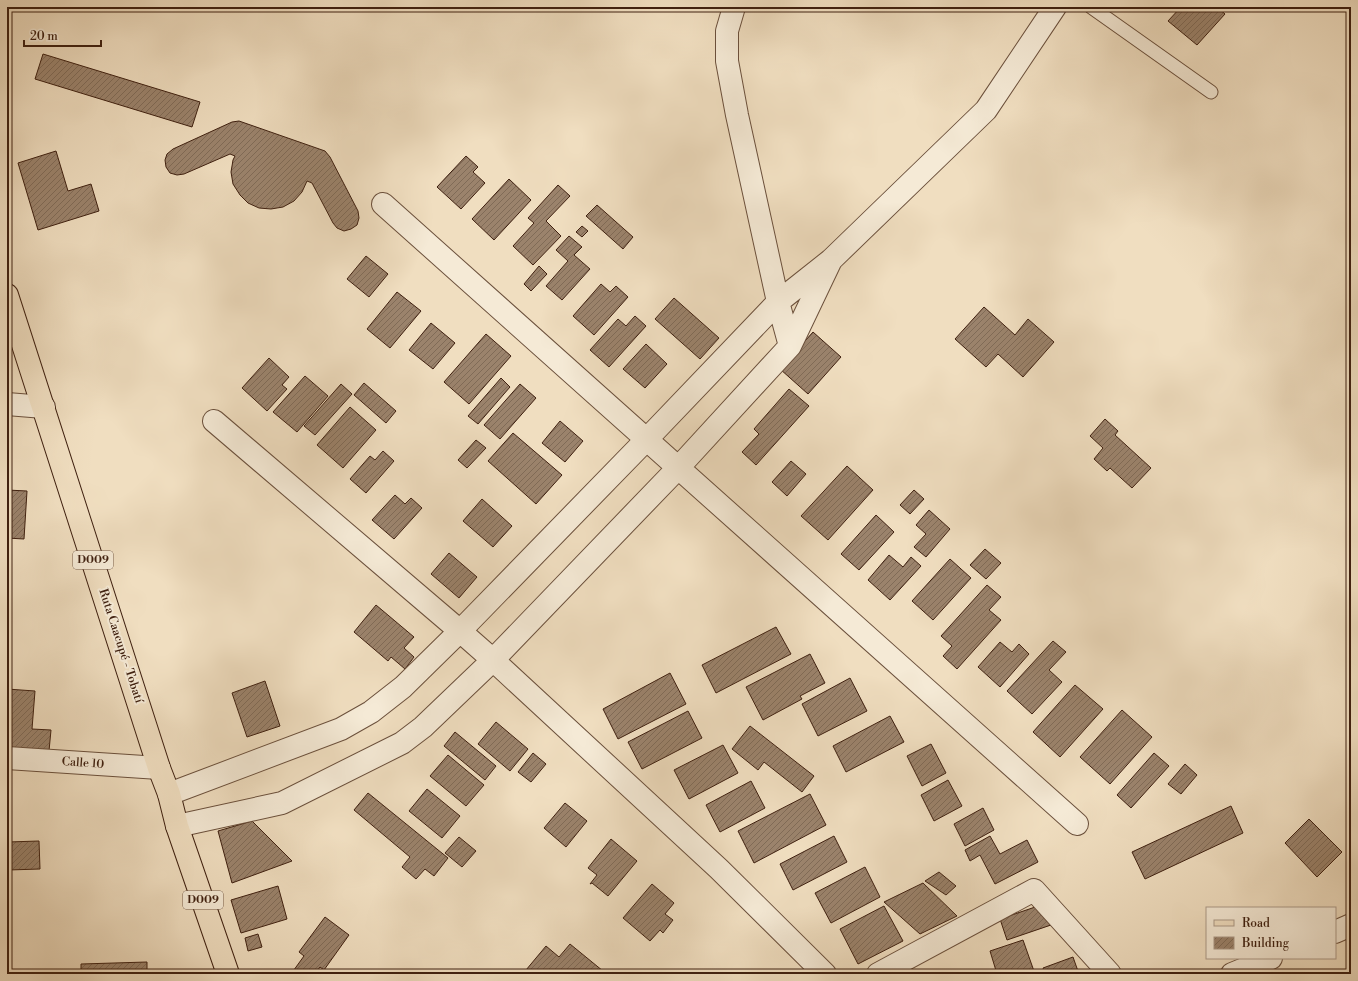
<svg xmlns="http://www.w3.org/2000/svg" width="1358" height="981" viewBox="0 0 1358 981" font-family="'Libre Bodoni',serif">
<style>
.building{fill:url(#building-hatch);stroke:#3f2010}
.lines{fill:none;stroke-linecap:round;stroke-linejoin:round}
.service-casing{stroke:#6b503c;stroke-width:15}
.minor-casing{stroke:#6b503c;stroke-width:24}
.primary-casing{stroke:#3f2010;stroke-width:24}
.service{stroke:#f5ead6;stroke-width:13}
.minor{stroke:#f5ead6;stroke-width:22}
.primary{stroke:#f0dec0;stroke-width:22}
.labels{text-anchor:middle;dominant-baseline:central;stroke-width:4;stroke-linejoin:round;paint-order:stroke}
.shield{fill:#f5ead6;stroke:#765d4b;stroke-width:1}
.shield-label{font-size:11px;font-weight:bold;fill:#3f2010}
.street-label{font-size:12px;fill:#3f2010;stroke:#f5ead6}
</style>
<defs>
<pattern id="building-hatch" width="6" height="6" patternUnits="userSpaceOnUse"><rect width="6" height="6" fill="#9b836c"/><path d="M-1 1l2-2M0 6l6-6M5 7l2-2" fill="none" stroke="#806b57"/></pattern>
</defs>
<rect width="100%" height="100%" fill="#f0dec0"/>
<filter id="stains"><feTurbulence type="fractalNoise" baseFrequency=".005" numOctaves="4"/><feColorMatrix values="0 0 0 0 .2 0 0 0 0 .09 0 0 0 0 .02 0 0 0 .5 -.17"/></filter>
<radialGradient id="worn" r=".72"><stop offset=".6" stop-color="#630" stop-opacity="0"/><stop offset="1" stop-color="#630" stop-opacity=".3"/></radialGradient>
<path class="building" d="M1181 7H1217L1225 14 1197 45 1168 21Z
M43 54 200 102 192 127 35 79Z
M239 121 325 151 330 157 358 211 359 218 357 225 351 229 344 231 337 228 333 223 312 183 307 181 302 192 294 201 283 207 271 209 259 208 248 203 240 195 233 184 231 172 233 160 235 156 230 154 184 174 177 175 170 173 166 167 165 160 167 154 173 149 232 122Z
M56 151 68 191 91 184 99 211 38 230 18 163Z
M466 156 478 167 473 172 485 183 461 209 437 187Z
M509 179 531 200 494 240 472 219Z
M558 185 570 196 546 221 561 236 533 265 513 246 534 223 528 218Z
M597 205 633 237 623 249 586 216Z
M582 226 588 231 582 237 576 232Z
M569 236 582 247 574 255 590 269 562 300 546 286 568 261 556 250Z
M366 256 388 274 369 297 347 279Z
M539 266 547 274 531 291 524 284Z
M601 284 610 292 616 286 628 297 594 335 573 316Z
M397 292 421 311 390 348 367 329Z
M674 298 719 338 700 359 655 319Z
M984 307 1015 335 1028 319 1054 342 1023 377 998 354 986 367 955 339Z
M635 316 646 326 609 367 590 350 618 319 626 326Z
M431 323 455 343 433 369 409 350Z
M813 332 841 357 808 394 780 369Z
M486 334 511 356 469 404 444 382Z
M646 344 667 364 645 388 623 369Z
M269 358 289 377 282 385 287 389 267 411 242 388Z
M305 376 328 396 297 432 273 412Z
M501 378 510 387 478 424 468 416Z
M364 383 396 411 386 423 354 395Z
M341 384 352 394 315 435 304 426Z
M520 384 536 398 500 439 484 425Z
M789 389 809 406 756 465 742 452 759 434 754 429Z
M350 407 376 430 343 468 317 445Z
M1105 419 1118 431 1115 435 1151 468 1132 488 1110 468 1107 471 1094 459 1103 448 1090 436Z
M560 421 583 441 565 462 542 443Z
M513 433 562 475 536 504 488 461Z
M476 440 486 448 467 468 458 460Z
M383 451 394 461 366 493 350 479 370 456 375 460Z
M791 461 806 474 787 496 772 482Z
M847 466 873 490 828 540 801 516Z
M7 490 27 491 24 539 7 538Z
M914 490 924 499 910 514 900 505Z
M395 495 405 504 411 498 422 508 394 539 372 520Z
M482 499 512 526 493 547 463 521Z
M929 510 950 529 926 557 914 547 926 534 916 525Z
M876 515 894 532 859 570 841 554Z
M985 549 1001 563 986 579 970 565Z
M449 553 477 577 459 598 431 574Z
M889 555 903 567 911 557 921 566 890 600 868 580Z
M950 559 971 578 933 620 912 601Z
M987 585 1001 597 989 610 1001 620 957 669 943 656 952 646 941 636Z
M376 605 414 637 404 648 414 657 405 669 391 657 388 661 354 632Z
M776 627 791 654 716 693 702 665Z
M1053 641 1066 652 1049 670 1062 682 1032 714 1007 691Z
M1000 642 1012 652 1019 644 1029 654 1000 687 978 667Z
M810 654 825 683 800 696 802 699 763 720 746 687Z
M670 673 686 704 618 739 603 709Z
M850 678 867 711 818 736 802 704Z
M265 681 280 726 247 737 232 693Z
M1075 685 1103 709 1060 757 1033 732Z
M7 689 35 691 32 729 51 730 49 751 7 748Z
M1122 710 1152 737 1110 784 1080 757Z
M688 711 702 738 642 769 628 742Z
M890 716 904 742 846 772 833 746Z
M496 722 528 749 510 771 478 744Z
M750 726 814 776 802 792 764 762 758 770 732 749Z
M455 732 496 766 485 780 444 746Z
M931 744 946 773 922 786 907 756Z
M723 745 738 773 689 799 674 770Z
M533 753 546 764 531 782 518 772Z
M1154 753 1169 766 1131 808 1117 795Z
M448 755 484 785 466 806 430 776Z
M1185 764 1197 775 1181 794 1168 784Z
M948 780 962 806 934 821 921 795Z
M751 781 765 808 720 832 706 805Z
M427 789 460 816 442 838 409 811Z
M368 793 448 858 434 876 425 869 416 879 402 867 410 857 354 810Z
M810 794 826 825 754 863 738 831Z
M565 803 587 821 566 847 544 828Z
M1231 806 1243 833 1145 879 1132 852Z
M983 808 994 830 965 846 954 824Z
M1309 819 1342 852 1317 877 1285 843Z
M252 821 292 861 232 883 218 831Z
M834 836 847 862 793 890 780 864Z
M990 836 1000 854 1027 840 1038 862 995 884 980 855 970 861 965 850Z
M459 837 476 851 462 867 445 853Z
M611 839 637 861 608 896 592 883 590 884 597 875 588 868Z
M39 841 40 869 8 870V842Z
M865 867 880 897 831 923 815 893Z
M939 872 956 886 946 895 925 881Z
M923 883 957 916 920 934 884 902Z
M652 884 674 903 665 914 673 920 663 933 660 930 650 941 623 918Z
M278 886 287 919 241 933 231 900Z
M1044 904 1051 925 1007 940 1000 919Z
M884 906 903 941 858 964 840 929Z
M325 917 349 935 324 970 320 967 315 974H291L304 956 299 952Z
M258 934 262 947 248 951 245 938Z
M1023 940 1035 974H997L990 951Z
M570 944 603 971 600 974H531L526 970 546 946 559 957Z
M1073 957 1079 974H1045L1043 968Z
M147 962V974H81V964Z"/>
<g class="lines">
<defs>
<path id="service" d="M1091 7 1211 92"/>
<path id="minor" d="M734 7 727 31V61L737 115 778 302 790 346
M383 204 1077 824
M831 260 986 110 1055 7
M7 404 44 407
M214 421 460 631 493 660 719 869 825 974
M7 758 159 768
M169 794 341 729 371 712 403 687 460 631 646 440 778 302 831 260 790 346 678 468 493 660 423 727 402 743 282 803 177 826
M1335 932 1351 925
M878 974 1034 890 1110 974
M1232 974 1271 958"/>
<path id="primary" d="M7 295 159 768 169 794 177 826 228 974"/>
</defs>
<use href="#service" class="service-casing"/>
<use href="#minor" class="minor-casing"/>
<use href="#primary" class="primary-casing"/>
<use href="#service" class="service"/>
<use href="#minor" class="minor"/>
<use href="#primary" class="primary"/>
</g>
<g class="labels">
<g class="shield">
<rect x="73" y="551" width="40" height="18" rx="3"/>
<rect x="183" y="891" width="40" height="18" rx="3"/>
</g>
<g class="shield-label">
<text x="93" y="560">D009</text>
<text x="203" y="900">D009</text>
</g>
<g class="street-label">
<text transform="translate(121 646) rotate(72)">Ruta Caacupé - Tobatí</text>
<text transform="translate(83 763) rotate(4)">Calle 10</text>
</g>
</g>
<rect width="1358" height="981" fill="none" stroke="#f0dec0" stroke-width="24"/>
<rect x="8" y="8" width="1342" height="965" fill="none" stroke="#3f2010" stroke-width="2"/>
<rect x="12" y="12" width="1334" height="957" fill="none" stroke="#3f2010"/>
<rect x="1206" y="907" width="130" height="52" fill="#f5ead6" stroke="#ac9987"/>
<rect x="1214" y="920" width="20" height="6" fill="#f0dec0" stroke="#ac9987"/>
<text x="1242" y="927" font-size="12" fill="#3f2010">Road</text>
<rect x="1214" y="937" width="20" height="12" fill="url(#building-hatch)" stroke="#ac9987"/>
<text x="1242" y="947" font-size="12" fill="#3f2010">Building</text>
<path d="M24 40v6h77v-6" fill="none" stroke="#3f2010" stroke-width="2"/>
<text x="30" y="40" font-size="12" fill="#3f2010" stroke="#f5ead6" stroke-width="3" paint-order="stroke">20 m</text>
<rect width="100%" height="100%" filter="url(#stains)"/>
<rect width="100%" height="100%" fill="url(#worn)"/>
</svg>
